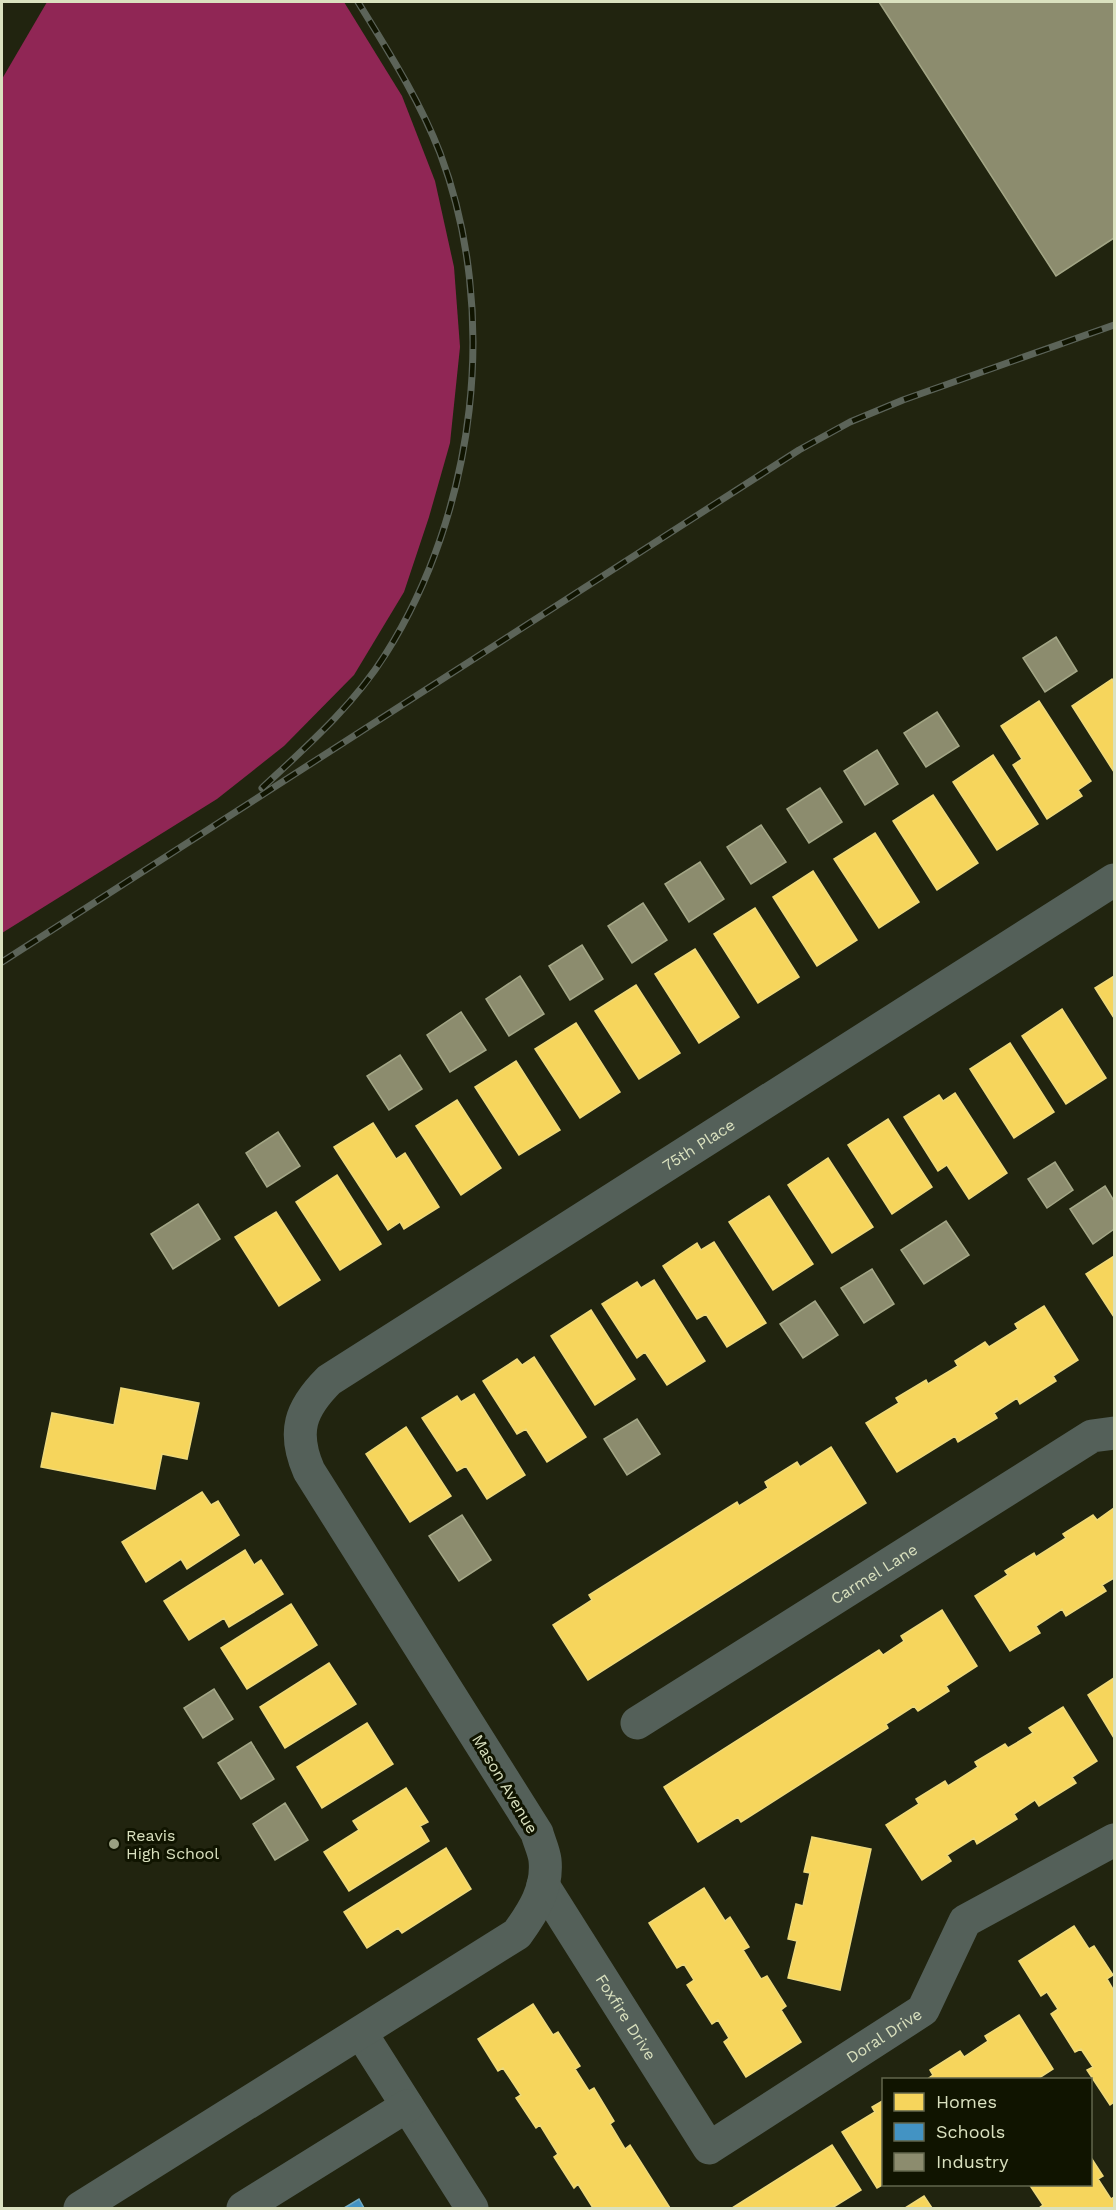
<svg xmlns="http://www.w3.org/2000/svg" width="1116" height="2210" viewBox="0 0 1116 2210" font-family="'Work Sans',sans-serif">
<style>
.forest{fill:#902655}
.homes{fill:#f6d55c;stroke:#eed97a;stroke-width:1.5}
.schools{fill:#4393c3;stroke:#70aac2;stroke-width:1.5}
.industry{fill:#8c8c6e;stroke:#a3a686;stroke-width:1.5}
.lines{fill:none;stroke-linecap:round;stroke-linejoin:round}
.minor{stroke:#546059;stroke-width:33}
.rail-casing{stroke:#5c6459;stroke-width:7}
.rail{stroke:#101400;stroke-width:4.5;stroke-dasharray:14;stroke-linecap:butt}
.poi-dot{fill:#999f81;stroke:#101400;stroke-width:2}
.labels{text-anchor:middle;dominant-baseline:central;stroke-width:6;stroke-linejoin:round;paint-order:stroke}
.street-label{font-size:16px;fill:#dae1bf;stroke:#101400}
.poi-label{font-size:16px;fill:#dae1bf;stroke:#101400;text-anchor:start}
</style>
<rect width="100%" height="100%" fill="#21240f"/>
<path class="forest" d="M47 2H344L402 96 435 181 454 267 460 347 450 443 429 517 404 592 354 675 284 746 217 799 2 933V79Z"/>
<path class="homes" d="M1112 679 1114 683V772L1072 706Z
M1039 701 1091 781 1078 790 1082 796 1047 819 1013 765 1022 759 1001 726Z
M993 755 1038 824 997 850 953 782Z
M933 795 978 863 937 890 893 821Z
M875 833 919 902 879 928 834 859Z
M813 871 857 940 817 966 773 897Z
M755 908 799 977 758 1003 714 934Z
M695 949 739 1017 699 1043 655 974Z
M1114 976V1018L1095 988Z
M636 985 680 1053 639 1079 595 1011Z
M1062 1009 1106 1078 1066 1104 1022 1036Z
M576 1023 620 1092 580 1118 535 1049Z
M1010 1043 1054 1112 1014 1138 970 1069Z
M516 1061 560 1130 519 1155 475 1087Z
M955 1093 1007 1173 969 1199 947 1165 938 1171 904 1117 939 1095 943 1101Z
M457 1100 501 1168 461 1195 416 1126Z
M888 1119 932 1187 892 1214 848 1145Z
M373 1123 396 1159 405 1153 439 1207 404 1229 400 1222 388 1230 334 1147Z
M828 1158 873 1227 832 1253 788 1185Z
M337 1175 381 1244 340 1270 296 1202Z
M769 1196 813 1264 773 1290 729 1222Z
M276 1212 320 1280 279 1306 235 1237Z
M714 1242 766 1323 727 1347 706 1314 697 1319 663 1266 697 1243 701 1250Z
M1114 1256V1317L1086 1274Z
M654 1280 705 1361 667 1385 645 1352 637 1358 602 1304 637 1282 641 1288Z
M1044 1306 1078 1360 1053 1376 1056 1381 1020 1404 1017 1398 994 1413 997 1418 958 1442 955 1436 897 1472 866 1423 899 1403 896 1398 926 1380 928 1384 958 1366 955 1361 985 1342 989 1347 1018 1329 1015 1324Z
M591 1310 635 1379 595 1405 551 1336Z
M534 1357 586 1437 547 1462 526 1429 517 1434 483 1381 517 1359 522 1365Z
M121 1388 199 1403 187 1459 162 1454 155 1489 41 1467 52 1413 114 1425Z
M474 1394 525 1475 487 1499 466 1466 457 1471 422 1418 457 1396 461 1402Z
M406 1427 451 1496 410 1522 366 1454Z
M831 1447 866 1503 588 1680 553 1625 592 1600 589 1595 737 1502 739 1506 768 1488 765 1482 797 1462 800 1467Z
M202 1492 211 1505 218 1501 239 1535 187 1569 181 1559 146 1582 122 1542Z
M1114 1508V1578L1102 1585 1106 1591 1066 1616 1062 1609 1036 1626 1040 1633 1010 1651 975 1596 1008 1575 1005 1571 1034 1553 1036 1557 1066 1538 1063 1534 1093 1515 1097 1520Z
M245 1550 254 1565 261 1560 283 1594 229 1627 224 1618 189 1640 164 1601Z
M291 1604 317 1645 247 1689 221 1648Z
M942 1610 977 1666 946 1686 949 1691 918 1711 914 1706 886 1724 888 1728 741 1822 738 1817 698 1842 664 1787 879 1650 883 1655 904 1641 901 1636Z
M329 1663 356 1704 285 1748 260 1707Z
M1114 1678V1738L1088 1695Z
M1063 1707 1097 1761 1072 1777 1076 1783 1039 1806 1035 1800 1014 1814 1017 1819 977 1844 974 1838 947 1855 951 1861 922 1880 886 1825 919 1804 916 1799 945 1781 948 1786 978 1767 975 1762 1005 1744 1008 1748 1033 1733 1029 1728Z
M367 1723 393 1764 322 1808 297 1767Z
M406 1788 428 1822 420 1826 429 1841 349 1891 324 1852 359 1830 353 1821Z
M812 1837 871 1849 840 1990 788 1978 797 1941 788 1939 796 1904 803 1906 810 1873 804 1872Z
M446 1848 471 1889 402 1933 398 1928 367 1948 344 1912Z
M704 1888 725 1921 730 1917 749 1947 743 1950 761 1979 767 1976 786 2006 781 2010 801 2042 746 2077 724 2042 729 2038 718 2020 712 2024 687 1985 694 1980 684 1964 677 1968 649 1923Z
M1074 1926 1089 1949 1094 1946 1113 1975 1107 1979 1114 1991V2102L1110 2105 1087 2070 1093 2067 1081 2049 1075 2052 1051 2014 1058 2009 1047 1992 1041 1996 1019 1961Z
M533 2004 553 2035 558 2032 580 2066 575 2069 589 2091 594 2088 614 2121 610 2124 625 2149 630 2145 670 2208H593L578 2184 574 2188 554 2157 558 2154 540 2125 536 2128 516 2098 521 2095 503 2068 498 2071 478 2039Z
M1019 2015 1053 2069 1036 2080H926L933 2075 930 2070 960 2051 964 2057 988 2041 985 2036Z
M884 2100V2184L877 2188 842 2132 875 2112 872 2107Z
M832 2145 861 2190 832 2208H732Z
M1090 2156 1103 2176 1098 2179 1111 2199 1114 2197V2208H1039L1043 2205 1029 2184H1090Z
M924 2196 932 2208H905Z"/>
<path class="schools" d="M359 2199 364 2208H344Z"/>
<path class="industry" d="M879 2H1114V238L1056 276Z
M1056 637 1077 671 1045 692 1023 658Z
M937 712 959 746 926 767 904 733Z
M877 750 898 784 865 805 844 771Z
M820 788 842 822 809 843 787 809Z
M761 825 786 862 751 884 727 847Z
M700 862 724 899 689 922 665 884Z
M643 903 667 940 632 963 608 926Z
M582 945 603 979 570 1000 549 966Z
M520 976 544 1014 509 1036 486 999Z
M461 1012 486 1050 450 1072 427 1035Z
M400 1055 422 1089 389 1110 367 1076Z
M278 1132 300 1166 267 1187 246 1153Z
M1055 1162 1073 1190 1047 1208 1028 1179Z
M1105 1186 1114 1201V1229L1093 1244 1070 1209Z
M198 1204 220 1239 173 1269 151 1234Z
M946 1221 969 1255 924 1284 901 1250Z
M872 1269 894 1304 864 1323 841 1288Z
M815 1301 838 1335 803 1358 780 1324Z
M637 1419 660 1454 627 1475 604 1439Z
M462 1515 491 1560 459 1581 429 1536Z
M214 1689 233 1719 203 1738 184 1708Z
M251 1742 274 1779 241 1799 218 1763Z
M285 1803 308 1840 275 1860 253 1824Z"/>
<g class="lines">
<g class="minor">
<path id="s1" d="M637 1723 1092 1436 1114 1433"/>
<path id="s2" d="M543 1885 709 2148 923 2010 965 1921 1114 1840"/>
<path d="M361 2033 472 2208"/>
<path id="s3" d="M80 2208 517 1934C533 1912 548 1889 545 1860 544 1851 539 1841 537 1833L309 1471C292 1432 300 1409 329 1380L1114 880"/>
<path d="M243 2208 407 2106"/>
</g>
<defs>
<path id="rail" d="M262 788C306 747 353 706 385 655 476 512 500 312 440 153 419 99 388 51 358 2
M2 962 799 450 850 422 903 400 1114 325"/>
</defs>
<use href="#rail" class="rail-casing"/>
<use href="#rail" class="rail"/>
</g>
<circle class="poi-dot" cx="114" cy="1844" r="6"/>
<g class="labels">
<g class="street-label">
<text stroke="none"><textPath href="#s3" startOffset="1592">75th Place</textPath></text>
<text stroke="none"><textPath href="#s1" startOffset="280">Carmel Lane</textPath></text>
<text transform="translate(505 1784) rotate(59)">Mason Avenue</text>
<text stroke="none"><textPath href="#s2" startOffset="156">Foxfire Drive</textPath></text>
<text stroke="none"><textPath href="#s2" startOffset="519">Doral Drive</textPath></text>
</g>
<g class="poi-label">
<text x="126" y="1835">Reavis<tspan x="126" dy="18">High School</tspan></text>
</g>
</g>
<rect width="1116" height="2210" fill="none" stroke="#dae1bf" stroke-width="6"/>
<rect x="882" y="2078" width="210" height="108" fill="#101400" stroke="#61664c" stroke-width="1.5"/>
<rect x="894" y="2093" width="30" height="18" fill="#f6d55c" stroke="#61664c" stroke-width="1.5"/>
<text x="936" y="2108" font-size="18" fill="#dae1bf">Homes</text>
<rect x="894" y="2123" width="30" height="18" fill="#4393c3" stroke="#61664c" stroke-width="1.5"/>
<text x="936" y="2138" font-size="18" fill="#dae1bf">Schools</text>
<rect x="894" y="2153" width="30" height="18" fill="#8c8c6e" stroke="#61664c" stroke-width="1.5"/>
<text x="936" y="2168" font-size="18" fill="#dae1bf">Industry</text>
</svg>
